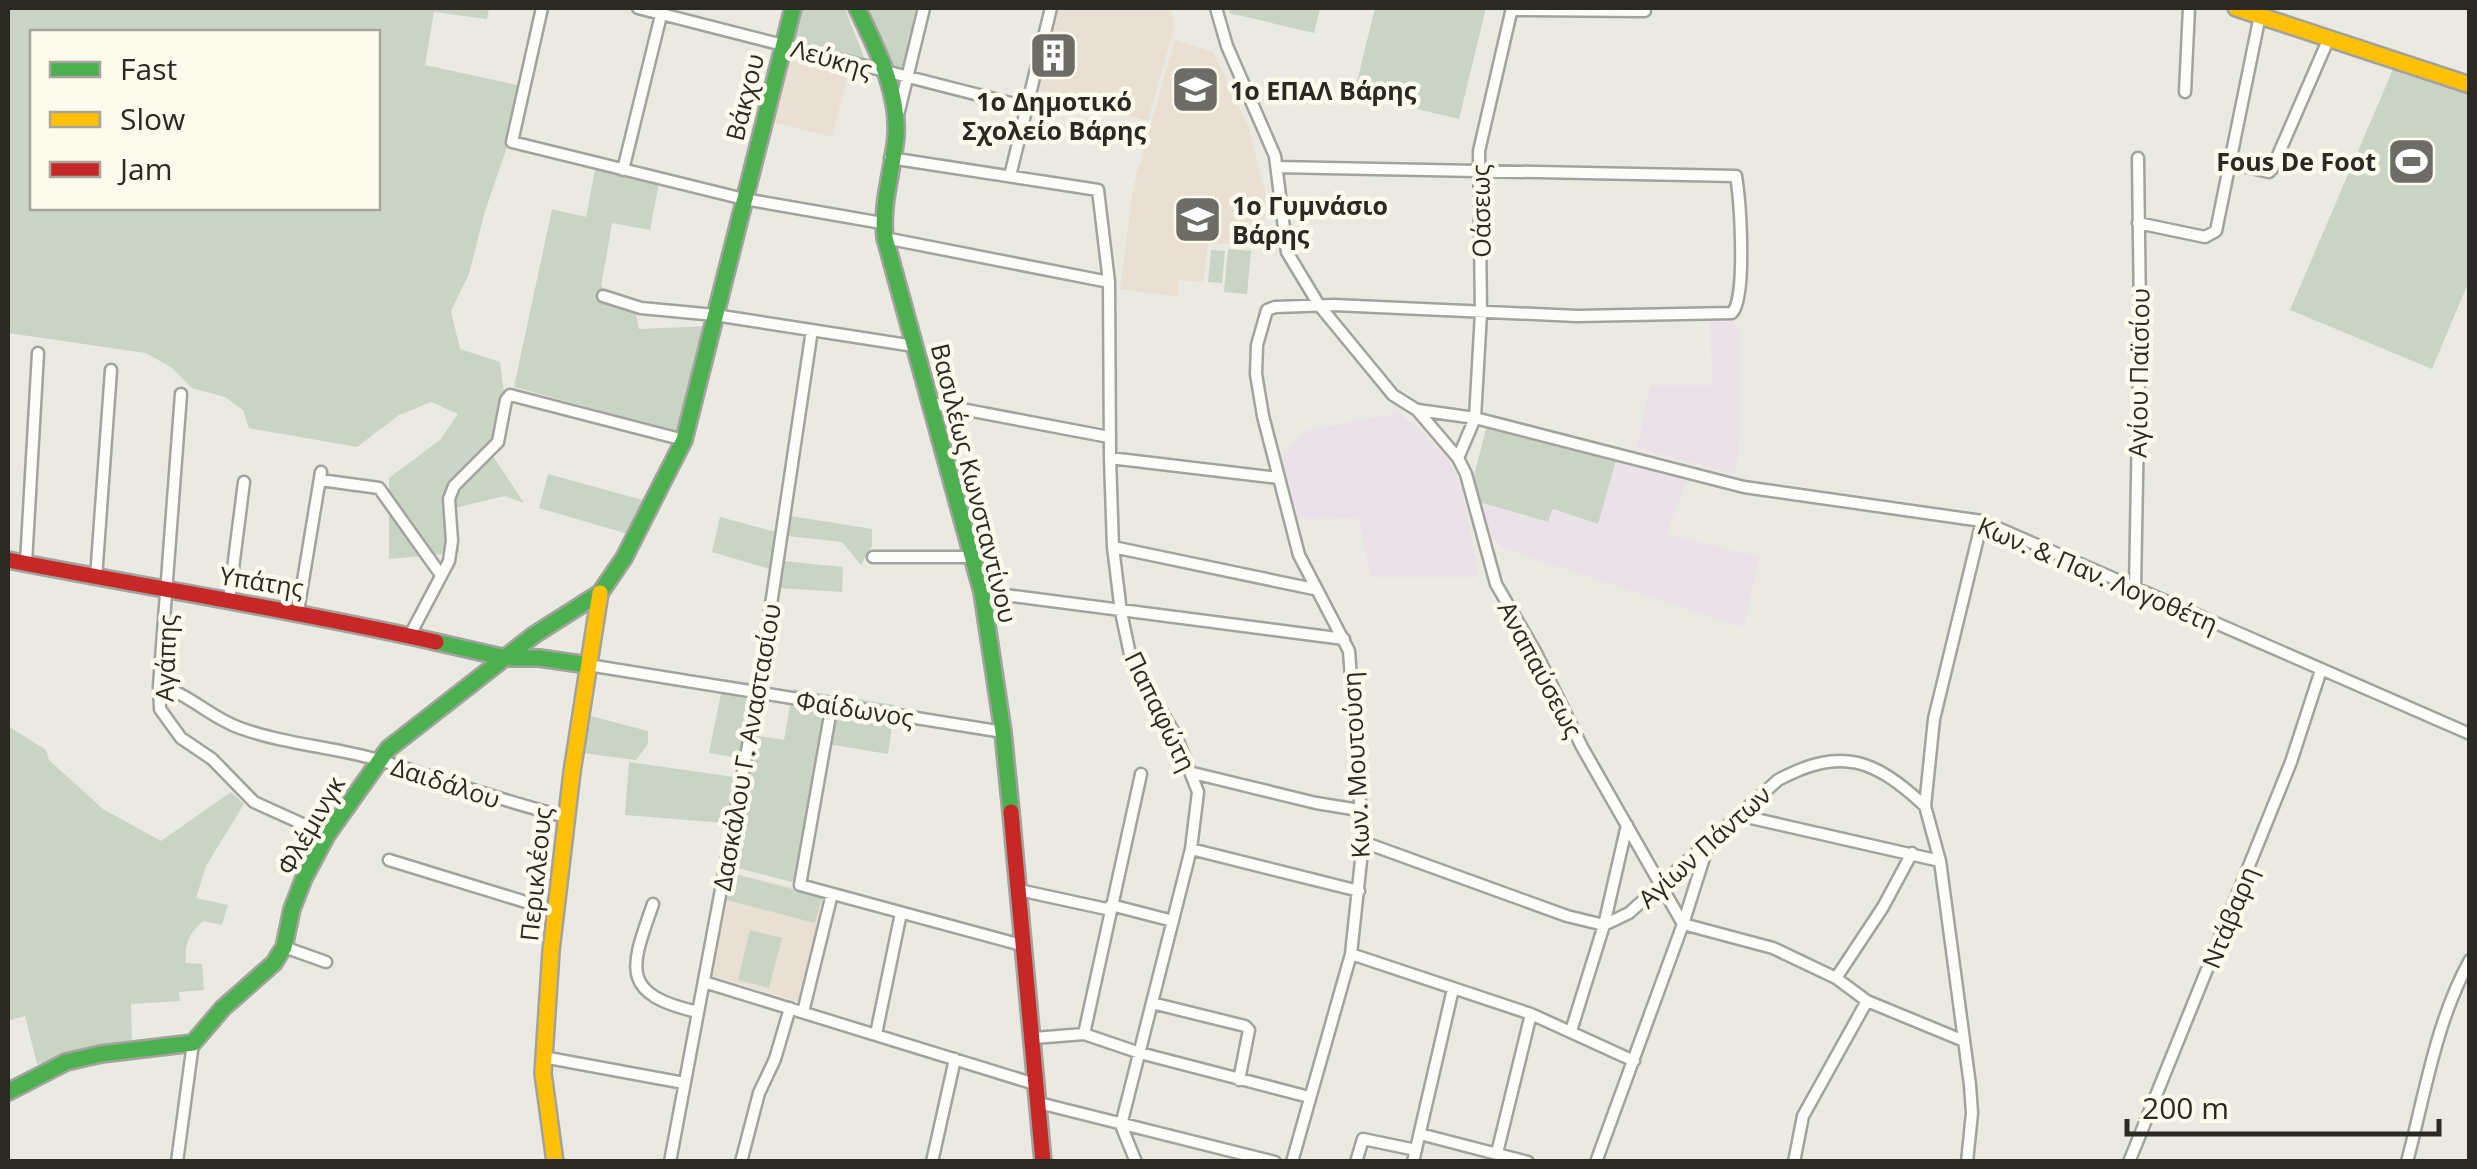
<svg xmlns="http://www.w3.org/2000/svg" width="2477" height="1169" viewBox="0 0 2477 1169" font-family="'Open Sans',sans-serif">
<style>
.industrial{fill:#ebe2e9}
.education{fill:#e9e0d3}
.green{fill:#cad4c5;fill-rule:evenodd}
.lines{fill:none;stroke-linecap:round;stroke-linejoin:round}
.street-casing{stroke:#a3a39d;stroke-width:15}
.fast-casing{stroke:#a3a39d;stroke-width:20}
.slow-casing{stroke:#a3a39d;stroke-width:20}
.jam-casing{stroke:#a3a39d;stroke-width:20}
.street{stroke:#fcfcfb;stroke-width:10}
.fast{stroke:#4caf50;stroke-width:15}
.slow{stroke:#ffc107;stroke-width:15}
.jam{stroke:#c62828;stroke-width:15}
.labels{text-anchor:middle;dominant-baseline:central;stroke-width:9;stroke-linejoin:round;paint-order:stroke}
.street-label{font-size:25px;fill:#2a2924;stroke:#fcfaec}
.poi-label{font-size:25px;font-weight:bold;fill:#2a2924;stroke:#fcfaec;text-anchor:start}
</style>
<rect width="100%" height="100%" fill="#eae9e2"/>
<path class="industrial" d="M1710 319H1732L1740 330 1739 449 1735 474 1637 448 1650 385H1712Z
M1400 413 1448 457 1462 489 1478 577H1371L1358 518 1298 519 1281 456 1305 431Z
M1617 457 1688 477 1666 534 1759 557 1744 627 1521 555 1502 547 1492 537 1479 502 1547 522 1553 509Z"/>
<path class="education" d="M1056 8H1171L1174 27 1148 121 1036 89Z
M1175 40 1213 52 1249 129 1266 195 1262 246 1208 243 1203 282 1178 280V297L1120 289 1134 184Z
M787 59 848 75 832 137 771 122Z
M729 872 824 895 800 1002 713 976Z"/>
<path class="green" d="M8 8H489L487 19 434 12 425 65 521 86 508 144 485 211 469 274 451 311 460 349 500 362 504 393 497 437 486 446 524 503 504 496 455 508 459 553 389 559V478L440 440 458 414 431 402 399 415 357 447 249 428 243 410 225 397 192 388 172 368 146 353 8 333ZM32 32H378V208H32Z
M802 8H845L866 62 794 43Z
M867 8H919L903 70 891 67Z
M1231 8H1320L1314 33 1229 13Z
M1375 8H1486L1459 119 1354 94Z
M2394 67 2469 92V281L2432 369 2290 310Z
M595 170 659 183 650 230 612 223 601 287 633 298 639 329 711 326 676 431 514 387 552 209 586 217Z
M1228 249 1251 251 1247 294 1224 292Z
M1211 250 1225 251 1222 283 1208 282Z
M1487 425 1617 457 1598 524 1553 509 1548 522 1479 502 1473 480Z
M548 474 646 501 628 534 539 508Z
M791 516 872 529V546L861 565 842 542 787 536 783 561 843 567 842 592 778 588 780 572 712 552 720 517 787 535Z
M724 679 753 683 745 734 784 740 793 689 895 705 888 754 821 743 796 883 730 866 738 824 625 815 629 762 748 779 750 760 709 753Z
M587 715 648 731V744L636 760 582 753Z
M8 726 46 750 49 760 103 809 161 841 231 792 244 804 206 866 196 898 228 905 222 925 203 921C189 933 184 945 186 963L202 964 204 990 179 992 180 1001 131 1004 132 1043 87 1049 37 1064 25 1016 8 1021Z
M730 873 822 897 815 923 727 900Z
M750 930 782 938 769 988 738 980Z"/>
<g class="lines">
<defs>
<path id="street" d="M542 8 512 142 744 199 882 223
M638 8 1026 107
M1216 8 1227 46 1275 156 1287 252 1319 305 1393 395 1417 410 1458 458 1466 474 1496 584 1536 653 1582 747 1683 924 1773 948 1836 978 1867 1001 1964 1041
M1511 10 1645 11
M2185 92 2189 8
M899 111 924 8
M890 158 1098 190 1109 282 1110 458 1113 547 1121 612 1131 659 1176 736 1198 792 1191 849 1121 1125 1136 1162
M2229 163 2269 172 2272 169 2329 38
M1277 167 1736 176C1740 200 1747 298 1732 313L1577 316 1334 305 1275 307 1267 310 1257 345 1256 374 1263 416 1299 555 1349 651 1363 842 1351 954 1292 1162
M623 170 662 11
M1010 176 1051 8
M2138 223 2205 237 2216 231 2260 15
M885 238 1109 282
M603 296 641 308 715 315 914 346
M181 394 159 686 160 709 181 738 212 759 254 802 327 835
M930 403 1109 437
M1418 410 1475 418 1744 487 1982 521 2470 734
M1110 458 1278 478
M1458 458 1475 418 1481 313 1479 151 1512 8
M320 480 379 488 441 575
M1113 547 1314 589
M873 557H972
M26 563 38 353
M96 578 111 370
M2135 587 2140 316 2138 158
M982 592 1344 639
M229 600 244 482
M298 611 321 472
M410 635 449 561 452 541 449 499 454 486 498 442 506 400 510 395 684 440
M588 665 1003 732
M159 686C190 694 211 718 240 728 287 745 336 747 382 761 444 780 504 802 567 817
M832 704 800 885 1025 946
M1193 773 1316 803 1359 810
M1738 815 1940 861
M1363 842 1567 916 1604 925 1629 913 1778 780C1842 746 1874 759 1925 806
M1191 849 1359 891
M389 860 555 911
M1019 890 1111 910
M653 904C631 967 618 994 698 1012
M1111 905 1173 921
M284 947 326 962
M1351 954 1531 1014 1634 1061
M1836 978 1883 907 1912 853
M704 982 1038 1085
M1152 1003 1245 1026 1249 1030 1239 1080
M803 1012 832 894
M1571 1031 1604 925 1627 825
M876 1034 901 913
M1084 1034 1141 774
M1034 1038 1084 1034 1140 1053 1309 1097
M543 1057 684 1083
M1039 1103 1275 1162
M1420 1134 1528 1162
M1497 1153 1531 1014
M177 1162 193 1043
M670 1162 758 692 812 330
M741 1162 759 1093 775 1059 790 1008
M932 1162 955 1059
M1356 1162 1363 1139 1416 1150
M1413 1162 1453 989
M1596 1162 1683 924 1709 842
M1794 1162 1803 1116 1867 1001
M1967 1162 1972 1113 1970 1085 1940 861 1925 806 1934 719 1982 521
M2129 1162 2291 762 2321 670
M2407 1162C2425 1094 2436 1021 2470 960"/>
<path id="fast" d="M857 8C876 48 899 90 896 136 893 171 881 202 885 238L982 592 1003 732 1011 812
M436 642 506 658H539L588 665
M8 1092 66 1062 101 1054 193 1043 223 1008 274 963 284 947 292 909 304 878 327 835 388 749 534 635 600 593 624 558 684 440 793 8"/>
<path id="slow" d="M2236 8 2470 85
M555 1162 543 1073 551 951 572 772 600 593"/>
<path id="jam" d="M8 560C151 588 294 610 436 642
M1011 812 1043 1162"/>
</defs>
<use href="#street" class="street-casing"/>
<use href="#fast" class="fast-casing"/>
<use href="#slow" class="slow-casing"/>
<use href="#jam" class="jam-casing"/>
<use href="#street" class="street"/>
<use href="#fast" class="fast"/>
<use href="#slow" class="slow"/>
<use href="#jam" class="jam"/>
</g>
<defs>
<symbol id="building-square" viewBox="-11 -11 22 22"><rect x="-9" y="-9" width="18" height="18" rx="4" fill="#6d6c66" stroke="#fcfaec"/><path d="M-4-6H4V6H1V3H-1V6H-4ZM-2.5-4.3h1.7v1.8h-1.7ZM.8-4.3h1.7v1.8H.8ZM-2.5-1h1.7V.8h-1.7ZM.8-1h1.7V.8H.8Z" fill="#fff"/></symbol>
<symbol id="school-square" viewBox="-11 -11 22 22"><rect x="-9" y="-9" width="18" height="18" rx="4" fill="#6d6c66" stroke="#fcfaec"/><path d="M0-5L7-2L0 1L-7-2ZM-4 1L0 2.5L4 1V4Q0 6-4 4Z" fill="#fff"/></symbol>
<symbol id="stadium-square" viewBox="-11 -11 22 22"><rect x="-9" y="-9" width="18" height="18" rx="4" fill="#6d6c66" stroke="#fcfaec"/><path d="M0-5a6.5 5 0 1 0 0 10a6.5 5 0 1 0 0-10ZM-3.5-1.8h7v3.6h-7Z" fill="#fff"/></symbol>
</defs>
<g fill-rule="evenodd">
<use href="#building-square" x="1026" y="28" width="55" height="55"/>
<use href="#school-square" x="1168" y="62" width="55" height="55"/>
<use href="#stadium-square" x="2384" y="134" width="55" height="55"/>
<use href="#school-square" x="1170" y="192" width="55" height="55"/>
</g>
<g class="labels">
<g class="street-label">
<text transform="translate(832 58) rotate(16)">Λεύκης</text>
<text transform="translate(744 97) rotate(-76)">Βάκχου</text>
<text transform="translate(1480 211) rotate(-91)">Οάσεως</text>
<text transform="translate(2138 373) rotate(-89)">Αγίου Παϊσίου</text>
<text transform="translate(975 483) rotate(76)">Βασιλέως Κωνσταντίνου</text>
<text transform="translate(2098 574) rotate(23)">Κων. &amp; Παν. Λογοθέτη</text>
<text transform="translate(262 581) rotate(9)">Υπάτης</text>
<text transform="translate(165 658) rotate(-88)">Αγάπης</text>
<text transform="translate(1541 669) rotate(62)">Αναπαύσεως</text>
<text transform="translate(855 708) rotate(9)">Φαίδωνος</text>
<text transform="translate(1161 711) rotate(64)">Παπαφώτη</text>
<text transform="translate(746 747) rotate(-80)">Δασκάλου Γ. Αναστασίου</text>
<text transform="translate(1355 765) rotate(-93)">Κων. Μουτούση</text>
<text transform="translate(446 782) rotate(18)">Δαιδάλου</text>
<text transform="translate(310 825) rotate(-60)">Φλέμινγκ</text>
<text transform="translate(1704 846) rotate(-42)">Αγίων Πάντων</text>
<text transform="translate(535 874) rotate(-84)">Περικλέους</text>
<text transform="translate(2229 917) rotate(-68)">Ντάβαρη</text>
</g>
<g class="poi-label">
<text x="1230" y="90">1ο ΕΠΑΛ Βάρης</text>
<text x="1054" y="101" text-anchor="middle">1ο Δημοτικό<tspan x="1054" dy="29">Σχολείο Βάρης</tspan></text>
<text x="2376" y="161" text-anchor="end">Fous De Foot</text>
<text x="1232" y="205">1ο Γυμνάσιο<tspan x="1232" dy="29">Βάρης</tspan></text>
</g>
</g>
<rect width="2477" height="1169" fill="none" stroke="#2a2924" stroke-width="20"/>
<rect x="30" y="30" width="350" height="180" fill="#fcfaec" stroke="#a8a69c" stroke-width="2.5"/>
<rect x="50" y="62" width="50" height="15" fill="#4caf50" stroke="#a8a69c" stroke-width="2.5"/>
<text x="120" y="80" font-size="30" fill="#2a2924">Fast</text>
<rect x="50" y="112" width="50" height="15" fill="#ffc107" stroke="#a8a69c" stroke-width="2.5"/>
<text x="120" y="130" font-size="30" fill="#2a2924">Slow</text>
<rect x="50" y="162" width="50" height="15" fill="#c62828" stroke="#a8a69c" stroke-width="2.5"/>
<text x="120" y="180" font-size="30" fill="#2a2924">Jam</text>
<path d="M2127 1119v15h312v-15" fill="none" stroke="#2a2924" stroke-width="5"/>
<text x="2142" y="1119" font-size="30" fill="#2a2924" stroke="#fcfaec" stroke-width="8" paint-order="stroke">200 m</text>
</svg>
